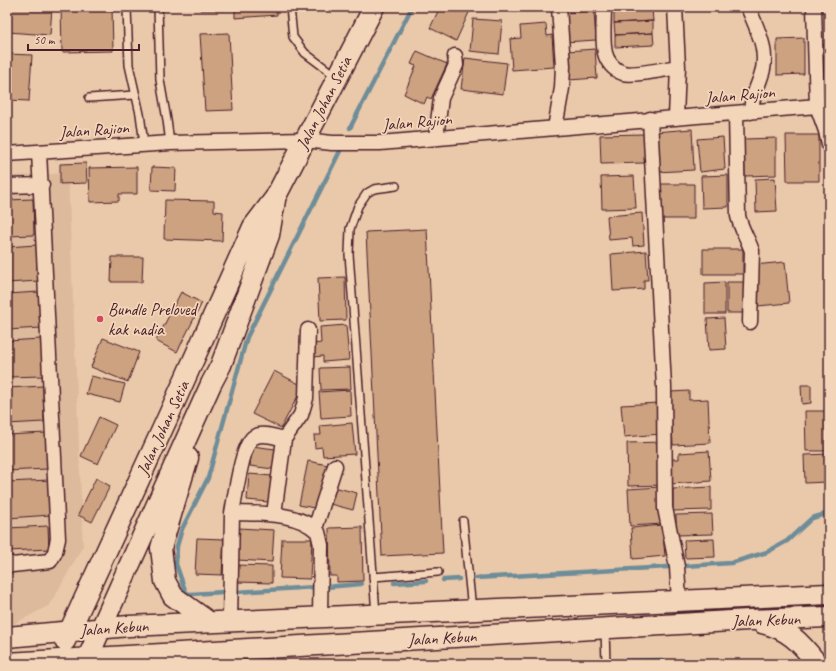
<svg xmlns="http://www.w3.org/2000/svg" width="836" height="671" viewBox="0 0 836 671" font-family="Caveat,sans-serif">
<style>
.built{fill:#deba9c}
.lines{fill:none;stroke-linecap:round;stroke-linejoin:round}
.stream{stroke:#6e8d98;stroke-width:4.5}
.building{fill:#cca281;stroke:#4a1f2b}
.lane-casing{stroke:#4a1f2b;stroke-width:10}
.street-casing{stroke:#4a1f2b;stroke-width:17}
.secondary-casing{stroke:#4a1f2b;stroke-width:23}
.lane{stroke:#f3d6b9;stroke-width:7}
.street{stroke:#f3d6b9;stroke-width:14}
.secondary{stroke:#f3d6b9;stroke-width:20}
.poi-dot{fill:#d1495b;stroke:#f3d6b9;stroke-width:1.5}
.labels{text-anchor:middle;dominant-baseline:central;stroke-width:3.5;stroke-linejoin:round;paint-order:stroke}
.street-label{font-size:17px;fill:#4a1f2b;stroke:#f3d6b9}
.poi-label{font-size:17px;fill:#4a1f2b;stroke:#f3d6b9;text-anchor:start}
</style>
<rect width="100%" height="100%" fill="#eac9aa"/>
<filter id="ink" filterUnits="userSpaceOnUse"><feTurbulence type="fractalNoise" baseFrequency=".025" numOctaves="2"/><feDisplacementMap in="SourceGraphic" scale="8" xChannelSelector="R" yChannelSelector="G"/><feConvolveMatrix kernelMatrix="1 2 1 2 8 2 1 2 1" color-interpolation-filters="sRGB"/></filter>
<g filter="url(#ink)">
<path class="built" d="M68 173 83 546 50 605 16 623 7 625V176Z"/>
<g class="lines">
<path class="stream" d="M350 128 412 7
M685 566 731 563 767 552 787 541 812 518 829 513
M476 578 668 567
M443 580 459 579
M394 583 426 581
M326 587 361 584
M224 592 190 594 186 593 176 564 177 546 182 529 208 478 247 337 340 151
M236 592 315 587
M613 661 661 660 675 664
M538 664 595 661
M712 664 721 662 731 664"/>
</g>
<path class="building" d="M7 7 52 8 50 35 7 32Z
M61 7H112L113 51 62 52Z
M200 7H226V10H200Z
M235 7H277V15L235 18Z
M440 7H468L471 8 456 41 430 28Z
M508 7H545V10L509 11Z
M614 7H652V9L614 10Z
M826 7H829V38H826Z
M652 9 653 21 614 23V10Z
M594 11 596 40 565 42 563 13Z
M473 19 502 21 499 54 470 51Z
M653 21V33L615 35 614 23Z
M546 24 547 36 552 35 554 67 512 70 510 39 521 38 520 26Z
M229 33 233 110 205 111 200 34Z
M653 33 654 45 615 47V35Z
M804 38V74L777 75V39Z
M829 44V70H822L821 45Z
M595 49 597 78 569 80 567 51Z
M417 51 447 64 431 99 427 97 424 104 404 94 416 66 411 64Z
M7 54 32 55 29 101 7 100Z
M465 58 507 63 503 94 461 89Z
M692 129 694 170 657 172 654 132Z
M644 134 645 163 601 164 600 135Z
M786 135H819V181H787Z
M723 137 725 169 700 172 697 139Z
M776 138V175L745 176 744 139Z
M86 163 87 183 60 184V164Z
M137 167V194H119V201L90 202 89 168Z
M152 167 176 168 175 191 151 190Z
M728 175V207L702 208 701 176Z
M634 176 636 208 602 209 601 177Z
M775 178 777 211 756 212 755 179Z
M659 184H694V219H659Z
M33 199 34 235 7 236V200Z
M165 200 214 201V211L223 212 222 241 164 239Z
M642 213 644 245 633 246 632 238 609 240 607 216Z
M427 229 443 553 382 556 366 232Z
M36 245 38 281 7 283V247Z
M703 249H743V274H703Z
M646 251 648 280H644V289L613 291 611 254Z
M112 257H143L142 282H111Z
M785 262 789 303 758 306 754 265Z
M345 277 346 320 320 321 318 278Z
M725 282V314H705V283Z
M727 282H745V313H727Z
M39 292 41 328 7 330V294Z
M181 292 202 303 177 352 156 341Z
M724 318 726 349 709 350 707 319Z
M346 325 349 360 323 362V356L314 357 313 344 321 343 320 327Z
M103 338 139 352 128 382 91 367Z
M41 339 43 376 7 377V341Z
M350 367 351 389 321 390 320 368Z
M274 371 303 386 281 428 252 414Z
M91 376 125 384 120 402 86 394Z
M801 385H811V403L802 404Z
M43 386 44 422 7 424V388Z
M350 390 351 416 321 418 319 392Z
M689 391V400L708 399 710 443 673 445 670 392Z
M659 403 661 434 624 437 621 405Z
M805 411H829L828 451H806Z
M99 417 116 425 98 464 81 456Z
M352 423 355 454 323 456 322 447 315 448 314 435H321L320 426Z
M46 433 47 469 7 471V435Z
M662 442 664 485 628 486 627 443Z
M252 446 275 449 273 469 250 466Z
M709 451 711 481 671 484 670 459H679V453Z
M829 454V492H828L827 482 805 483 804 455Z
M308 461 328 465 319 509 299 505Z
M249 474 272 476 269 502 247 500Z
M96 478 110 486 92 522 78 515Z
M50 480 51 515 8 518 7 482Z
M334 487 357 493 353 510 330 504Z
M660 487 662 524 630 526 628 489Z
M711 487V510L673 511V489Z
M712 514 713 534 676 535V515Z
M662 525 665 556 633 559 631 528Z
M48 526 49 549 8 551 7 528Z
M362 527 363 581 337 582V576H330L329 528Z
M239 528 274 530 272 562 237 560Z
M197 538 224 539 222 575 195 574Z
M282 539H312L310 579 280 578Z
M714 539 715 557 685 558 684 540Z
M236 565 272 566V583L236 582Z"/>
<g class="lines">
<defs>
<path id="lane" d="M127 7 129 65 140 114 144 144
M158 7 160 80 167 120 170 143
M290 7 293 37 305 53 337 77
M89 98 135 95
M463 521 472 610
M373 577 438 572
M376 614 349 254 350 229 358 206 367 193 374 189 396 186
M605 629 606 664"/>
<path id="street" d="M604 7C604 21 602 40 605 53 607 62 614 70 623 73 633 76 665 69 678 67
M675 7 678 67 676 118
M748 7C757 29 770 52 761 76 757 89 751 98 751 112
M814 7 817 106 826 131 829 145
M736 113 738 216C741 229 748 239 752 251L750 322
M650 119 664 387 665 508 677 567 679 601
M555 128 562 88 563 66 559 7
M436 138 441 98 456 65 455 56
M7 154 170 143 305 140 332 143H380L829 105
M7 186 42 185
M284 439 301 415 306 398 308 330
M232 513C235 498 242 443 254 437 263 432 275 437 284 439L274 514
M315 529 335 466
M7 562 12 565 50 561 55 552 58 539 39 152
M230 621 232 513C258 514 298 511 318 532L321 545 320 617"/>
<path id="secondary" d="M188 458 161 548 165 581 173 596 209 622
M762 623C788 629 800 642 815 661L816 664
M7 637 129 626 829 594
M65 641 167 419 253 227 275 198 374 7
M7 663 748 620 829 617
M85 664 211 384 221 365 269 235 275 200"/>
</defs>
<use href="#lane" class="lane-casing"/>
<use href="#street" class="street-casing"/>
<use href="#secondary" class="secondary-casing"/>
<use href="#lane" class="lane"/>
<use href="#street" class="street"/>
<use href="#secondary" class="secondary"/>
</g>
</g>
<circle class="poi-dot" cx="100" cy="319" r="4"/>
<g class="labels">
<g class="street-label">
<text transform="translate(740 95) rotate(-5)">Jalan Rajion</text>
<text transform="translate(324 103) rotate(-63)">Jalan Johan Setia</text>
<text transform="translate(417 122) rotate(-5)">Jalan Rajion</text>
<text transform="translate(94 130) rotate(-4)">Jalan Rajion</text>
<text transform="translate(163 428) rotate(-65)">Jalan Johan Setia</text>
<text transform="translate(766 620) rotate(-2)">Jalan Kebun</text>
<text transform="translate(114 628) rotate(-4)">Jalan Kebun</text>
<text transform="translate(442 638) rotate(-3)">Jalan Kebun</text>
</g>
<g class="poi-label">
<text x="108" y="309">Bundle Preloved<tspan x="108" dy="20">kak nadia</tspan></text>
</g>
</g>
<rect width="836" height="671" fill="none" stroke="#f3d6b9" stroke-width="24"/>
<rect x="12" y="12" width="812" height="647" fill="none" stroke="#4a1f2b" stroke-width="1.5" filter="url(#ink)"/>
<path d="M28 44v6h111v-6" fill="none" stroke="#4a1f2b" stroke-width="2"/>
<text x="34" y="44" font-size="12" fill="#4a1f2b" stroke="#f3d6b9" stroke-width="3" paint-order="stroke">50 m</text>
</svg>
